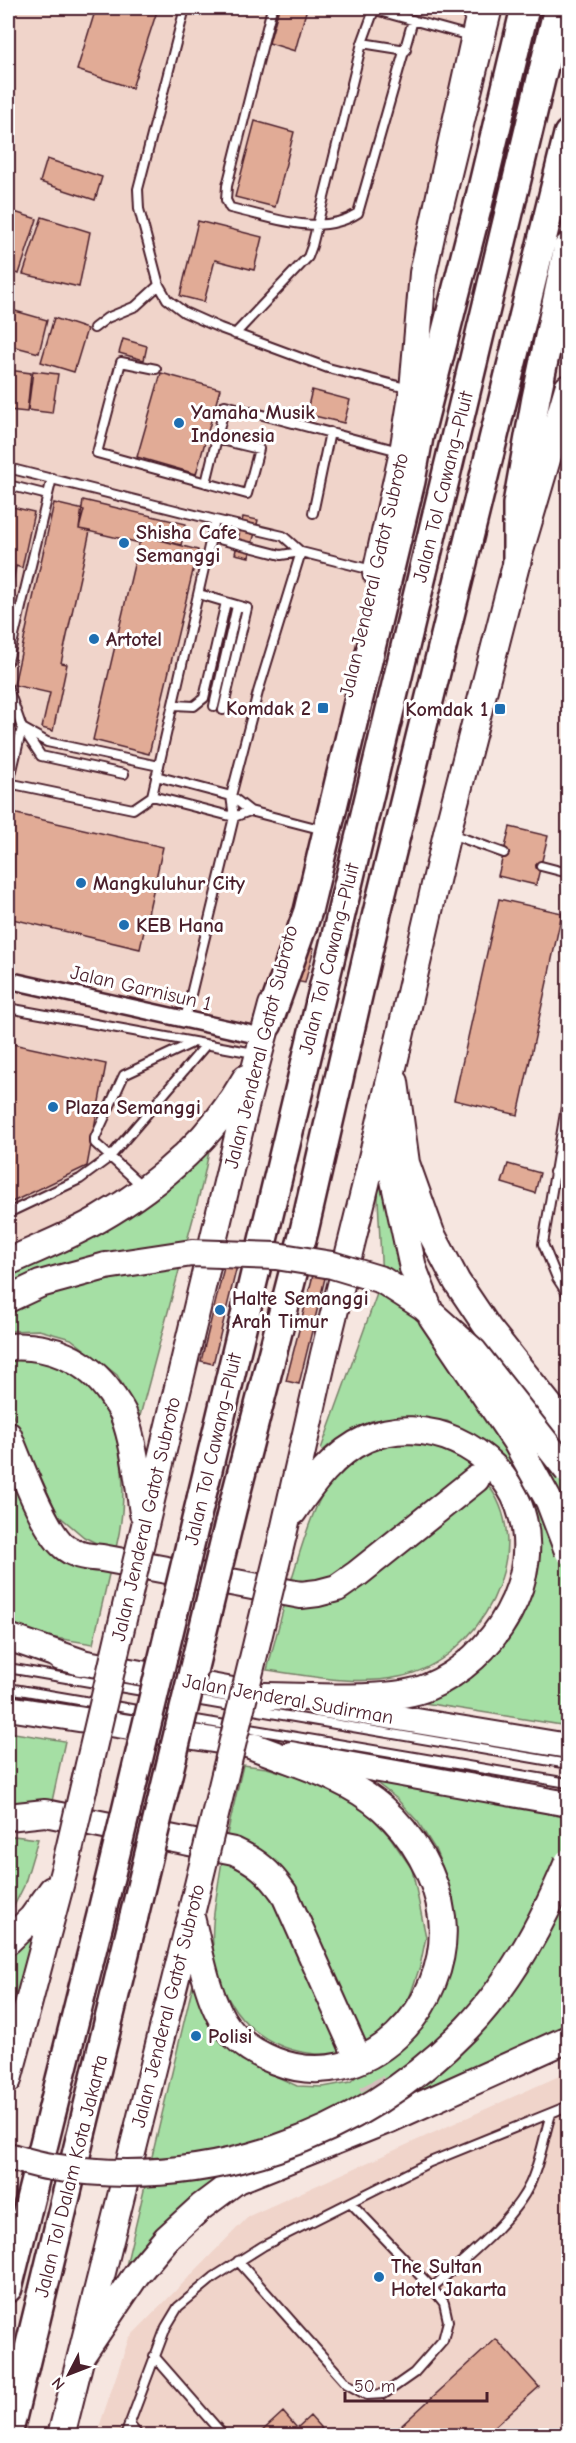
<svg xmlns="http://www.w3.org/2000/svg" width="576" height="2443" viewBox="0 0 576 2443" font-family="'Comic Neue',sans-serif">
<style>
.built{fill:#f0d4ca}
.green{fill:#a5dfa4;stroke:#787f68;stroke-width:1.5}
.building{fill:#e1ab96;stroke:#4a1f2b;stroke-width:1.5}
.lines{fill:none;stroke-linecap:round;stroke-linejoin:round}
.trunk-tunnel{stroke:#d4bebc;stroke-width:26;stroke-dasharray:26 13;stroke-linecap:butt}
.service-casing{stroke:#4a1f2b;stroke-width:12}
.minor-casing{stroke:#4a1f2b;stroke-width:20}
.primary-casing{stroke:#4a1f2b;stroke-width:28}
.trunk-casing{stroke:#4a1f2b;stroke-width:30}
.motorway-casing{stroke:#4a1f2b;stroke-width:32}
.service{stroke:#fff;stroke-width:8}
.minor{stroke:#fff;stroke-width:15}
.primary{stroke:#fff;stroke-width:24}
.trunk{stroke:#fff;stroke-width:26}
.motorway{stroke:#fff;stroke-width:27}
.trunk-bridge-casing{stroke:#4a1f2b;stroke-width:30;stroke-linecap:butt}
.motorway-bridge-casing{stroke:#4a1f2b;stroke-width:32;stroke-linecap:butt}
.trunk-bridge{stroke:#fff;stroke-width:26}
.motorway-bridge{stroke:#fff;stroke-width:27}
.poi-dot{fill:#1f6fb2;stroke:#fff;stroke-width:2}
.labels{text-anchor:middle;dominant-baseline:central;stroke-width:6;stroke-linejoin:round;paint-order:stroke}
.poi-label{font-size:20px;font-weight:bold;fill:#4a1f2b;stroke:#fff;text-anchor:start}
.street-label{font-size:20px;fill:#4a1f2b;stroke:#fff}
</style>
<rect width="100%" height="100%" fill="#f6e6e0"/>
<filter id="ink" filterUnits="userSpaceOnUse"><feTurbulence type="fractalNoise" baseFrequency=".0167" numOctaves="2"/><feDisplacementMap in="SourceGraphic" scale="12" xChannelSelector="R" yChannelSelector="G"/><feConvolveMatrix kernelMatrix="1 2 1 2 8 2 1 2 1" color-interpolation-filters="sRGB"/></filter>
<g filter="url(#ink)">
<path class="built" d="M8 8H481L403 452 301 889 260 1054 190 1151 8 1262Z
M568 2072V2435L96 2436 129 2338 249 2216Z"/>
<path class="green" d="M381 1113 430 1312 568 1471V1726L424 1703 420 1701 511 1628 525 1491 505 1461 486 1443 447 1421 403 1416 371 1421 329 1445 323 1451 321 1449 382 1280 378 1199Z
M213 1133 202 1185 140 1416 117 1375 71 1339 39 1330 8 1331V1262Z
M20 1357C32 1360 50 1361 60 1367 70 1373 83 1381 90 1389 127 1427 128 1499 116 1548L102 1546 84 1537 58 1515 8 1405V1359Z
M424 1442 471 1463 476 1469 340 1575 307 1584 291 1581C304 1540 319 1475 360 1453 380 1443 403 1443 424 1442Z
M8 1461 42 1529 110 1570 93 1644 18 1632 8 1627Z
M486 1482C541 1551 479 1661 399 1677 355 1686 310 1676 267 1670L286 1599 299 1601Z
M8 1732 65 1741 51 1806 8 1809Z
M243 1765 267 1768 343 1791 368 1813 390 1837 412 1869 426 1937 420 1966 408 2002 391 2028 367 2047 287 1884 226 1839Z
M369 1777 568 1815V2031L227 2177 125 2270 193 1984 213 2028 241 2060 297 2086 323 2087 350 2082 359 2074 391 2057 418 2030 454 1916 446 1876 435 1849 418 1822 396 1798Z
M14 1836 38 1839 24 1886 8 1918V1837Z
M222 1860 257 1878 269 1894 345 2054C276 2060 226 2025 214 1956 209 1925 218 1891 222 1860Z
M62 1876 8 2080V1941Z"/>
<path class="building" d="M96 8H158L132 88 77 70Z
M279 8H307L295 51 269 43Z
M255 121 294 132 275 207 235 197Z
M47 159 102 177 95 200 40 182Z
M8 210 37 219 19 274 8 271Z
M42 217 90 232 79 287 23 274Z
M198 221 262 237 254 270 215 260 204 302 180 296Z
M8 309 47 320 39 353 8 345Z
M54 318 87 329 74 372 41 362Z
M123 339 147 346 144 360 119 353Z
M8 370 31 373 27 412 8 410Z
M33 371 58 374 52 413 28 410Z
M161 373 220 389 196 474 137 457Z
M312 390 350 400 344 423 306 414Z
M83 500 186 524 181 545 141 535 140 543 79 529Z
M54 503 84 510 79 529 90 531 61 663 67 664 53 731 42 728 50 693 14 685Z
M8 506 34 512 22 568 16 566 8 607Z
M243 517 258 520 249 557 235 554Z
M141 535 198 550 149 754 93 740Z
M8 812 163 847 140 949 8 918Z
M510 827 548 836 536 885 498 876Z
M499 899 562 913 518 1115 454 1100Z
M304 945 314 948 305 983 295 981Z
M8 1043 106 1064 87 1166 8 1204Z
M508 1164 540 1173 535 1193 502 1183Z
M227 1255 239 1258 213 1364 201 1361Z
M313 1275 325 1278 299 1384 286 1381Z
M496 2339 539 2387 484 2436H390Z
M283 2412 297 2428 310 2416 328 2436H262L260 2433Z"/>
<g class="lines">
<path class="trunk-tunnel" d="M477 1479 551 1426
M353 2047 373 2086"/>
<defs>
<path id="service" d="M185 8 138 189 139 209 159 285 167 299 184 312 220 328 328 368 410 389
M272 8 227 186 226 200 230 208C272 217 319 238 358 213L413 20
M368 8 470 36
M362 43 406 50
M449 207 498 8
M94 328 107 318 136 306 159 285
M235 334 308 257 312 246 362 43 374 10
M156 369 121 362 97 453 247 494 259 449 217 439
M8 468 215 520 152 796 133 809 8 783
M206 483 225 405 399 451
M8 485 48 495
M313 513 330 432
M215 520 283 536 301 552 372 570
M8 661 52 478
M8 688 22 728 9 783
M174 705 194 706 204 698 226 602 199 594
M214 706 237 606
M223 710 247 608 226 602
M22 728 47 742 159 766
M23 729 41 756 124 774
M156 776 231 796 250 811 316 828
M152 796 234 817 250 811
M451 834 504 853
M541 866 568 873
M8 1008 254 1053
M185 1019 234 817 231 796 258 692 301 552 281 555 211 537
M568 1095 543 1244 557 1278 568 1295
M554 1172 568 1176
M142 1186 95 1143V1138L124 1075 190 1044
M8 1213 80 1179 110 1157 205 1046
M8 1668 568 1764
M8 1688 568 1783
M238 2261 347 2384 367 2395 384 2394 414 2373 443 2340 448 2321 444 2303 432 2288 351 2203
M432 2288C463 2260 512 2222 530 2184 540 2163 544 2136 551 2114
M154 2356 224 2436
M129 2424 139 2436
M125 2436 166 2327 178 2307 214 2277 263 2246 430 2162 568 2106"/>
<path id="minor" d="M8 980 265 1037"/>
<path id="primary" d="M60 1658 265 1696
M320 1705 568 1746
M8 1708 251 1746
M291 1754 568 1804"/>
<path id="trunk" d="M376 573 403 452 413 390 423 273 481 8
M395 1082 406 1163 431 1233 457 1282 488 1328 568 1429
M388 1152 413 1268
M8 1262C38 1248 70 1236 99 1219 158 1185 212 1138 246 1078
M8 1299 40 1284 106 1266
M8 1347C49 1344 87 1359 111 1394 115 1400 120 1407 123 1413 135 1445 138 1480 143 1513
M8 1435C19 1461 45 1534 66 1548 77 1556 89 1557 102 1558L301 1595 318 1593 337 1588 357 1574 476 1479
M283 1535 324 1354 366 1184 447 833 517 561 568 388
M142 1538 247 1099 272 1005
M8 1637 80 1662
M265 1696C308 1696 391 1703 428 1687 494 1660 546 1577 519 1506 497 1447 424 1413 366 1439 334 1453 312 1484 293 1512
M8 1708H9
M8 1817 45 1813 234 1851C258 1862 269 1872 284 1893L353 2047
M191 1917C199 1948 208 2004 228 2028 241 2045 257 2054 275 2061 366 2097 452 2006 442 1917 437 1876 412 1834 382 1808 346 1777 298 1764 255 1747
M8 1941 32 1918 52 1890
M8 2080 66 1863
M82 2355 136 2275 167 2238 201 2207 237 2180 390 2119 568 2039
M61 2436 190 1921"/>
<path id="motorway" d="M517 561V504L536 398 568 247
M268 1024 308 911 411 481 419 437 478 205 525 8
M201 1499 558 8
M233 1506 304 1231 377 913 568 134
M8 2288 102 1911
M8 2435 134 1916"/>
</defs>
<use href="#service" class="service-casing"/>
<use href="#minor" class="minor-casing"/>
<use href="#primary" class="primary-casing"/>
<use href="#trunk" class="trunk-casing"/>
<use href="#motorway" class="motorway-casing"/>
<use href="#service" class="service"/>
<use href="#minor" class="minor"/>
<use href="#primary" class="primary"/>
<use href="#trunk" class="trunk"/>
<use href="#motorway" class="motorway"/>
<defs>
<path id="trunk-bridge" d="M106 1266 192 1253 276 1256 332 1265 382 1280 424 1307 474 1352 568 1471
M413 1268 432 1317 515 1440 549 1501 568 1551
M66 1863 142 1538
M192 1910 283 1535
M8 2156C22 2160 37 2165 52 2167 205 2191 359 2140 467 2028 512 1981 543 1922 568 1862"/>
<path id="motorway-bridge" d="M102 1911 201 1499
M134 1916 233 1506"/>
</defs>
<use href="#trunk-bridge" class="trunk-bridge-casing"/>
<use href="#motorway-bridge" class="motorway-bridge-casing"/>
<use href="#trunk-bridge" class="trunk-bridge"/>
<use href="#motorway-bridge" class="motorway-bridge"/>
</g>
</g>
<g class="poi-dot">
<circle cx="179" cy="423" r="6"/>
<circle cx="124" cy="543" r="6"/>
<circle cx="94" cy="639" r="6"/>
<rect x="317" y="702" width="12" height="12" rx="3"/>
<rect x="494" y="703" width="12" height="12" rx="3"/>
<circle cx="81" cy="883" r="6"/>
<circle cx="124" cy="925" r="6"/>
<circle cx="53" cy="1107" r="6"/>
<circle cx="220" cy="1310" r="6"/>
<circle cx="196" cy="2036" r="6"/>
<circle cx="379" cy="2277" r="6"/>
</g>
<g class="labels">
<g class="poi-label">
<text x="191" y="412">Yamaha Musik<tspan x="191" dy="23">Indonesia</tspan></text>
<text x="136" y="532">Shisha Cafe<tspan x="136" dy="23">Semanggi</tspan></text>
<text x="106" y="639">Artotel</text>
<text x="311" y="708" text-anchor="end">Komdak 2</text>
<text x="488" y="709" text-anchor="end">Komdak 1</text>
<text x="93" y="883">Mangkuluhur City</text>
<text x="136" y="925">KEB Hana</text>
<text x="65" y="1107">Plaza Semanggi</text>
<text x="232" y="1298">Halte Semanggi<tspan x="232" dy="23">Arah Timur</tspan></text>
<text x="208" y="2036">Polisi</text>
<text x="391" y="2266">The Sultan<tspan x="391" dy="23">Hotel Jakarta</tspan></text>
</g>
<g class="street-label">
<text transform="translate(443 487) rotate(-76)">Jalan Tol Cawang–Pluit</text>
<text transform="translate(374 575) rotate(-77)">Jalan Jenderal Gatot Subroto</text>
<text transform="translate(329 959) rotate(-76)">Jalan Tol Cawang–Pluit</text>
<text transform="translate(141 988) rotate(13)">Jalan Garnisun 1</text>
<text transform="translate(261 1047) rotate(-76)">Jalan Jenderal Gatot Subroto</text>
<text transform="translate(213 1449) rotate(-77)">Jalan Tol Cawang–Pluit</text>
<text transform="translate(146 1519) rotate(-77)">Jalan Jenderal Gatot Subroto</text>
<text transform="translate(288 1699) rotate(10)">Jalan Jenderal Sudirman</text>
<text transform="translate(168 2006) rotate(-76)">Jalan Jenderal Gatot Subroto</text>
<text transform="translate(71 2176) rotate(-76)">Jalan Tol Dalam Kota Jakarta</text>
</g>
</g>
<rect width="576" height="2443" fill="none" stroke="#fff" stroke-width="30"/>
<rect x="15" y="15" width="546" height="2413" fill="none" stroke="#4a1f2b" stroke-width="2" filter="url(#ink)"/>
<g transform="translate(69 2374) rotate(228)" stroke="#ffffff" stroke-width="4.5" paint-order="stroke">
<path d="M0-4.5L10 22L0 15L-10 22Z" fill="#4a1f2b"/>
<text y="-9" font-size="16" font-weight="bold" text-anchor="middle" fill="#4a1f2b">N</text>
</g>
<path d="M345 2392v9h142v-9" fill="none" stroke="#4a1f2b" stroke-width="3"/>
<text x="354" y="2392" font-size="18" fill="#4a1f2b" stroke="#ffffff" stroke-width="4.5" paint-order="stroke">50 m</text>
</svg>
